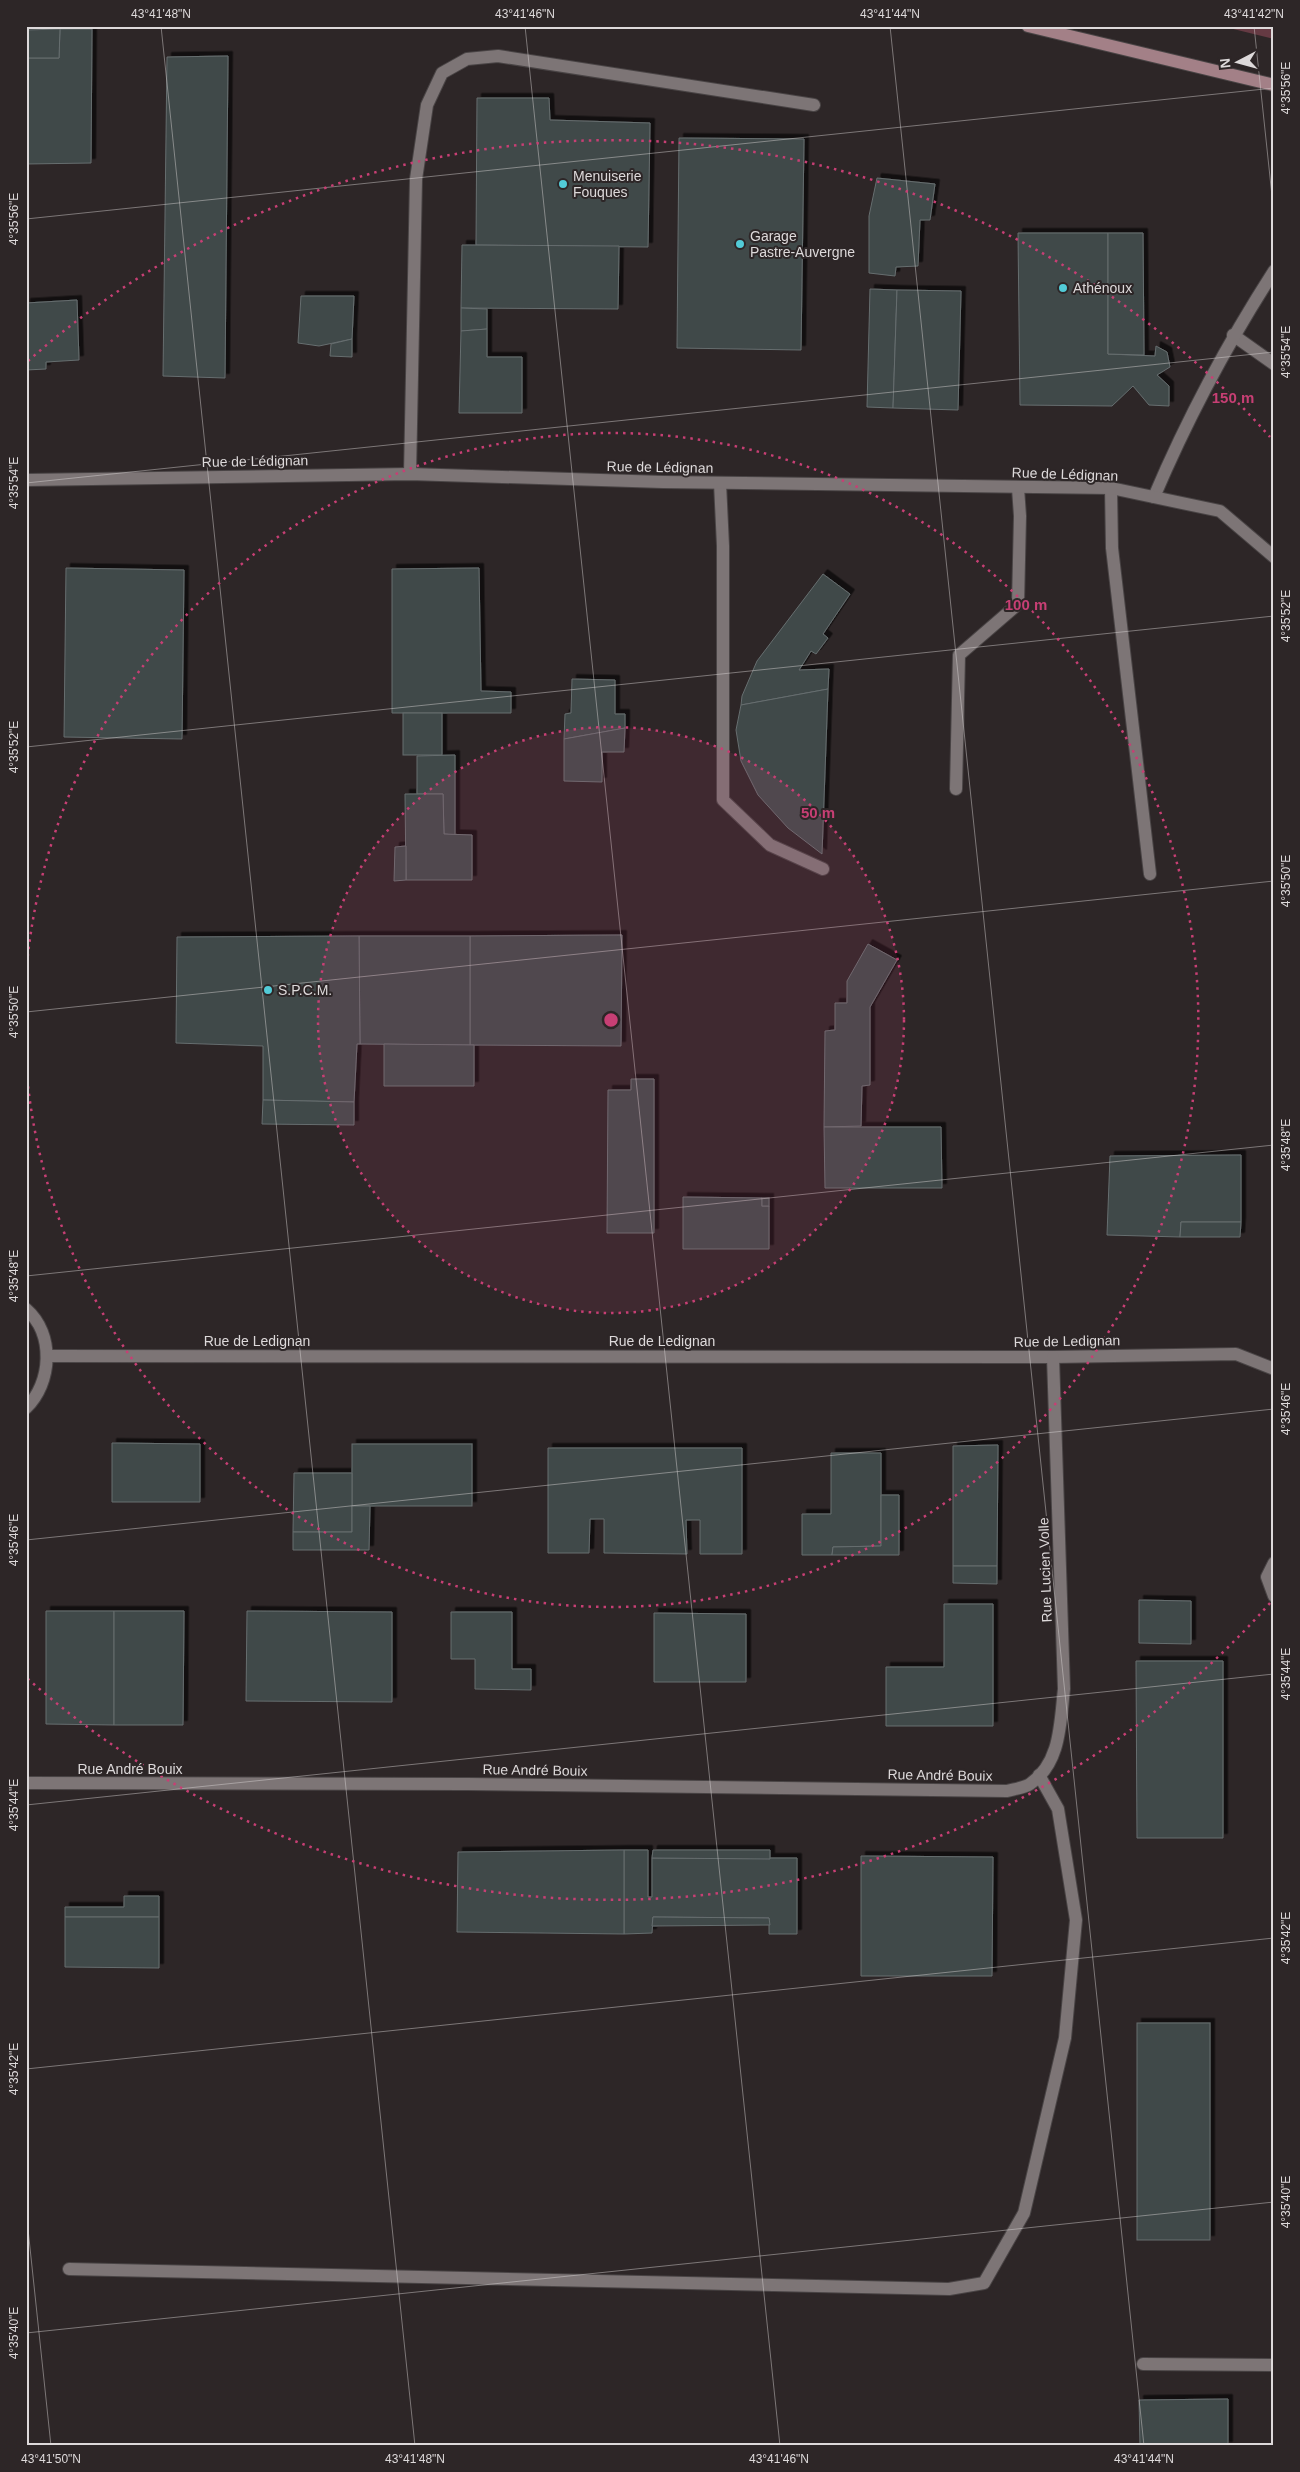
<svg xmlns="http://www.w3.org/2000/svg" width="1300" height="2472" viewBox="0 0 1300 2472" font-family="Arial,sans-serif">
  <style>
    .green { fill: #653a43 }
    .building { fill: #404849; stroke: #666e6f; filter: url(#shadow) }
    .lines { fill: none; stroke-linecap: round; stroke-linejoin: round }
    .lane-casing { stroke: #494445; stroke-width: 14 }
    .street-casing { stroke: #494445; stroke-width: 14 }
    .secondary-casing { stroke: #494445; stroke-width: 14 }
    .lane { stroke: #7d7576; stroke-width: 12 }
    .street { stroke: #7d7576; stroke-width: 12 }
    .secondary { stroke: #a38087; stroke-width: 12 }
    .ticks { fill: none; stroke: #ddd9da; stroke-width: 1; stroke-opacity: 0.45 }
    .ring { fill: none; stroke: #c73f74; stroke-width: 2.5; stroke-dasharray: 2.5 5 }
    .poi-dot { fill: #52cbd7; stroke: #2d2627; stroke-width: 2 }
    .labels { text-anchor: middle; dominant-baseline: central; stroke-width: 4; stroke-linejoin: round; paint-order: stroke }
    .poi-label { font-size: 14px; fill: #ddd9da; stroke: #2d2627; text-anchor: start }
    .street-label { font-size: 14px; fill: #ddd9da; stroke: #2d2627 }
    .centre { fill: #c73f74; stroke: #2d2627; stroke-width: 2.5 }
    .ring-label { font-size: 15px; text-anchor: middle; font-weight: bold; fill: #c73f74; stroke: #2d2627; stroke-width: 4; stroke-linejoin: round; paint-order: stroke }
    .neatline { fill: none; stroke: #ddd9da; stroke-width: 2 }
    .ticks-label { font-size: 12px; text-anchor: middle; fill: #ddd9da }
  </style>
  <defs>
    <filter id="shadow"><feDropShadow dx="4.5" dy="-4.5" stdDeviation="0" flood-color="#0009"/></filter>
  </defs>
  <rect width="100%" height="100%" fill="#2d2627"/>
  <polygon class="green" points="1221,26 1274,26 1274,39"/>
  <g class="building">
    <polygon points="60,29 92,29 91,163 26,164 26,58 59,58"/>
    <polygon points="60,29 59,58 26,58 26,30"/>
    <polygon points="228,56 225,378 163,376 167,57"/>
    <polygon points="477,98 549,98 550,120 650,123 648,247 476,245"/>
    <polygon points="679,138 804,139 801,350 677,348"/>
    <polygon points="877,178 935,184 930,220 920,220 918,266 896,267 895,276 869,273 869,216"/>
    <polygon points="1018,233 1108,233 1108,354 1155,356 1156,346 1167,352 1170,367 1157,375 1169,386 1169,406 1149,405 1133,386 1112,406 1020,405"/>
    <polygon points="1108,233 1143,233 1144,355 1108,354"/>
    <polygon points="462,245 619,246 618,309 461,308"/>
    <polygon points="870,289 897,290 893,408 867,407"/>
    <polygon points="897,290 961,291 958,410 893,408"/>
    <polygon points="301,296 354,296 352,339 319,346 298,343"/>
    <polygon points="77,300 79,360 46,362 46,369 26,370 26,303"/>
    <polygon points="461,308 487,309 487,329 461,331"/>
    <polygon points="487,329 487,357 522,357 522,413 459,413 461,331"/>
    <polygon points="352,339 352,357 330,356 331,344"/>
    <polygon points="66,568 184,570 182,739 64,737"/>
    <polygon points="479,568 481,691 511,692 511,713 392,713 392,569"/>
    <polygon points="823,574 850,594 823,634 828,638 816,654 811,651 799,670 829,669 828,689 741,705 742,696 757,661"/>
    <polygon points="572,679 615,680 615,714 625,714 625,728 564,739 565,714 571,713"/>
    <polygon points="828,689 822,854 788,828 758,795 741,761 736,730 741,705"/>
    <rect x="403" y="713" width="39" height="42"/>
    <polygon points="625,728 624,752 602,752 602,782 564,781 564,739"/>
    <polygon points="455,755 455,835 444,834 443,794 417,794 417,756"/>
    <polygon points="405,794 443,794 444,834 472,835 472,880 406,880"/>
    <polygon points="406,846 406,880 394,881 395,847"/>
    <polygon points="622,935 621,1046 470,1045 470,936"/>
    <polygon points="359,936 470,936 470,1045 360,1044"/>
    <polygon points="359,936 360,1044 357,1044 354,1102 263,1100 263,1046 176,1043 177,937"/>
    <polygon points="868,944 897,960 870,1007 870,1085 862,1086 861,1126 824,1127 825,1031 835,1030 835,1003 847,1003 847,981"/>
    <polygon points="384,1044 474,1045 474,1086 384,1086"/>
    <polygon points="631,1079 654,1079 654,1233 607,1233 608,1090 631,1090"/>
    <polygon points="263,1100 354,1102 354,1125 262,1124"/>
    <polygon points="824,1127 941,1127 942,1188 825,1188"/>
    <polygon points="1241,1155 1241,1222 1181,1222 1180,1237 1107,1235 1110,1156"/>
    <polygon points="683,1197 762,1198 762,1206 769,1206 769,1249 683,1249"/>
    <rect x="762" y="1198" width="7" height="8"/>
    <polygon points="1181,1222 1241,1222 1240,1237 1180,1237"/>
    <polygon points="112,1443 200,1444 200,1502 112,1502"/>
    <rect x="352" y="1444" width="120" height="62"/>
    <polygon points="998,1445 997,1566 953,1566 953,1446"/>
    <polygon points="548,1448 742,1448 742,1554 700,1554 700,1520 686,1520 687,1554 604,1553 604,1519 590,1519 589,1553 548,1553"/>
    <polygon points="831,1453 881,1453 881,1546 833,1547 832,1555 802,1555 802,1514 831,1514"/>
    <polygon points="294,1473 352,1473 352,1532 293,1532"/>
    <polygon points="881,1495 899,1495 899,1555 832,1555 833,1547 881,1546"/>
    <polygon points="352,1506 370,1506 369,1550 293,1550 293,1532 352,1532"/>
    <polygon points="953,1566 997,1566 997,1584 953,1583"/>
    <polygon points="1139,1600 1191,1601 1191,1644 1139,1643"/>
    <polygon points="944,1604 993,1604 993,1726 886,1726 886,1667 944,1667"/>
    <polygon points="46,1611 114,1611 114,1725 46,1724"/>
    <polygon points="114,1611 184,1611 183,1725 114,1725"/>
    <polygon points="247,1611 392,1612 392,1702 246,1701"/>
    <polygon points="451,1612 512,1612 512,1669 531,1669 531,1690 475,1689 475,1659 451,1659"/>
    <polygon points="654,1613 746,1614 746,1682 654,1682"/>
    <polygon points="1136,1661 1223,1661 1223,1838 1137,1838"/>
    <polygon points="624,1850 648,1850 648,1897 652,1897 652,1858 797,1858 797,1934 769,1934 769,1918 653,1917 652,1933 624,1934"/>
    <polygon points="624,1850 624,1934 457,1932 458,1852"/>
    <polygon points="653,1850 770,1850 770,1859 652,1858"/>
    <polygon points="861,1856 993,1857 992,1976 861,1976"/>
    <polygon points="124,1896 159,1896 159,1917 65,1917 65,1907 124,1907"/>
    <polygon points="65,1917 159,1917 159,1968 65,1967"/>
    <polygon points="653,1917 769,1918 770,1925 652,1926"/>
    <rect x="1137" y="2023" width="73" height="217"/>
    <polygon points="1228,2399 1228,2446 1140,2446 1139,2400"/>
  </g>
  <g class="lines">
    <g class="lane-casing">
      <g id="lane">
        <polyline points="1233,335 1274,364"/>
        <polyline points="410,474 416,179 427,105 442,73 467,59 498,56 814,105"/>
        <polyline points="720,483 723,546 723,800 770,845 823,869"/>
        <polyline points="1111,488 1112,548 1150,874"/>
        <path d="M 1154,497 C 1188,417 1227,344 1274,271"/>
        <polyline points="956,789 959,655 1018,604 1020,516 1018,488"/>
        <polyline points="1274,1563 1267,1577 1274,1596"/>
        <polyline points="69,2269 949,2289 984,2283 1024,2213 1065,2038 1076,1920 1058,1809 1039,1775"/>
        <polyline points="1143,2364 1274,2365"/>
      </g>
    </g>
    <g class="street-casing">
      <g id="street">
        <polyline points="26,480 410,474 663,482 1111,488 1220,511 1274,557"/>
        <path d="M 26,1309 C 55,1334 52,1383 26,1408"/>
        <polyline points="47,1356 1053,1357 1236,1354 1274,1369"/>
        <path d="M 26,1783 L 467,1784 L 1007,1791 C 1014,1789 1024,1788 1030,1784 C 1061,1763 1060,1723 1064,1689 L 1053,1357"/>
      </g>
    </g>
    <g class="secondary-casing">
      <polyline id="secondary" points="1028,26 1274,85"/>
    </g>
    <use href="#lane" class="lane"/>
    <use href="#street" class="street"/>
    <use href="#secondary" class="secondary"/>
  </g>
  <path class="ticks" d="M 161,26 L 415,2446M 525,26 L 780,2446M 890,26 L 1144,2446M 1254,26 L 1274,215M 26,219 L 1274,88M 26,483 L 1274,352M 26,747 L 1274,616M 26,1012 L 1274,881M 26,1276 L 1274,1145M 26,1540 L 1274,1409M 26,1805 L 1274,1674M 26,2069 L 1274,1938M 26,2210 L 51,2446M 26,2333 L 1274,2202"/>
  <circle cx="611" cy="1020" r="293" fill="#c73f74" fill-opacity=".12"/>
  <g class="ring">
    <circle cx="611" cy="1020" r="293"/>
    <path d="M27 964A587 587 0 1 1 27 1076"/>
    <path d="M1270 1603A880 880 0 0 1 28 1679M28 361A880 880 0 0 1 1270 437"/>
  </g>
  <g class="poi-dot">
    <circle cx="563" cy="184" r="5"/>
    <circle cx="740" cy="244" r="5"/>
    <circle cx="1063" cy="288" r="5"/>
    <circle cx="268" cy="990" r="5"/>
  </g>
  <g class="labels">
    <g class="poi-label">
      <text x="573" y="176">Menuiserie<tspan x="573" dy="16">Fouques</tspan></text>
      <text x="750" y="236">Garage<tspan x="750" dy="16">Pastre-Auvergne</tspan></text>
      <text x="1073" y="288">Athénoux</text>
      <text x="278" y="990">S.P.C.M.</text>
    </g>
    <g class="street-label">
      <text transform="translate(255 461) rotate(-1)">Rue de Lédignan</text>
      <text transform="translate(660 467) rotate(1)">Rue de Lédignan</text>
      <text transform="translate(1065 474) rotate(2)">Rue de Lédignan</text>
      <text x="257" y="1341">Rue de Ledignan</text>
      <text x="662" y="1341">Rue de Ledignan</text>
      <text transform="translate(1067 1341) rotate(-1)">Rue de Ledignan</text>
      <text transform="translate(1045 1570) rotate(-92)">Rue Lucien Volle</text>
      <text x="130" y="1769">Rue André Bouix</text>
      <text transform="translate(535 1770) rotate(1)">Rue André Bouix</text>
      <text transform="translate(940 1775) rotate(1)">Rue André Bouix</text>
    </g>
  </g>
  <circle cx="611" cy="1020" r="8" class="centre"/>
  <g class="ring-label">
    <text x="1233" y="403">150 m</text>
    <text x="1026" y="610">100 m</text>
    <text x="818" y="818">50 m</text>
  </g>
  <rect width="1300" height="2472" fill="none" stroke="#2d2627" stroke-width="55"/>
  <g transform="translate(1238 62) rotate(264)" stroke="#2d2627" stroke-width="4" paint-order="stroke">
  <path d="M0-4L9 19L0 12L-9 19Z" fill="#ddd9da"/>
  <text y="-8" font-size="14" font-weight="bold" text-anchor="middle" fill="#ddd9da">N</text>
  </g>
  <rect x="28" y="28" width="1244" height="2416" class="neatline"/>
  <g class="ticks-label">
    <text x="161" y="18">43°41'48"N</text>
    <text x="525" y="18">43°41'46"N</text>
    <text x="890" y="18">43°41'44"N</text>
    <text x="1254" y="18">43°41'42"N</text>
    <text transform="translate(1286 88) rotate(-90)" y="4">4°35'56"E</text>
    <text transform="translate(14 219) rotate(-90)" y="4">4°35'56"E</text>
    <text transform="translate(1286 352) rotate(-90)" y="4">4°35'54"E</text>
    <text transform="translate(14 483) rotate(-90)" y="4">4°35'54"E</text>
    <text transform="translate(1286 616) rotate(-90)" y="4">4°35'52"E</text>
    <text transform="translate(14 747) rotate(-90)" y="4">4°35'52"E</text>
    <text transform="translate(1286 881) rotate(-90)" y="4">4°35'50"E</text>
    <text transform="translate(14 1012) rotate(-90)" y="4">4°35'50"E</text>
    <text transform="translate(1286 1145) rotate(-90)" y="4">4°35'48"E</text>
    <text transform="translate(14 1276) rotate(-90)" y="4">4°35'48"E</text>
    <text transform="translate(1286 1409) rotate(-90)" y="4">4°35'46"E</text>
    <text transform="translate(14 1540) rotate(-90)" y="4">4°35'46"E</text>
    <text transform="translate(1286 1674) rotate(-90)" y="4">4°35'44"E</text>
    <text transform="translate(14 1805) rotate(-90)" y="4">4°35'44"E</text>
    <text transform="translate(1286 1938) rotate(-90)" y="4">4°35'42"E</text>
    <text transform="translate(14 2069) rotate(-90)" y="4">4°35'42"E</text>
    <text transform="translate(1286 2202) rotate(-90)" y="4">4°35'40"E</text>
    <text transform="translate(14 2333) rotate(-90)" y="4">4°35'40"E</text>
    <text x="51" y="2463">43°41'50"N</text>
    <text x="415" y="2463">43°41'48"N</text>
    <text x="779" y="2463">43°41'46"N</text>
    <text x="1144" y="2463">43°41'44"N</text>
  </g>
</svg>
